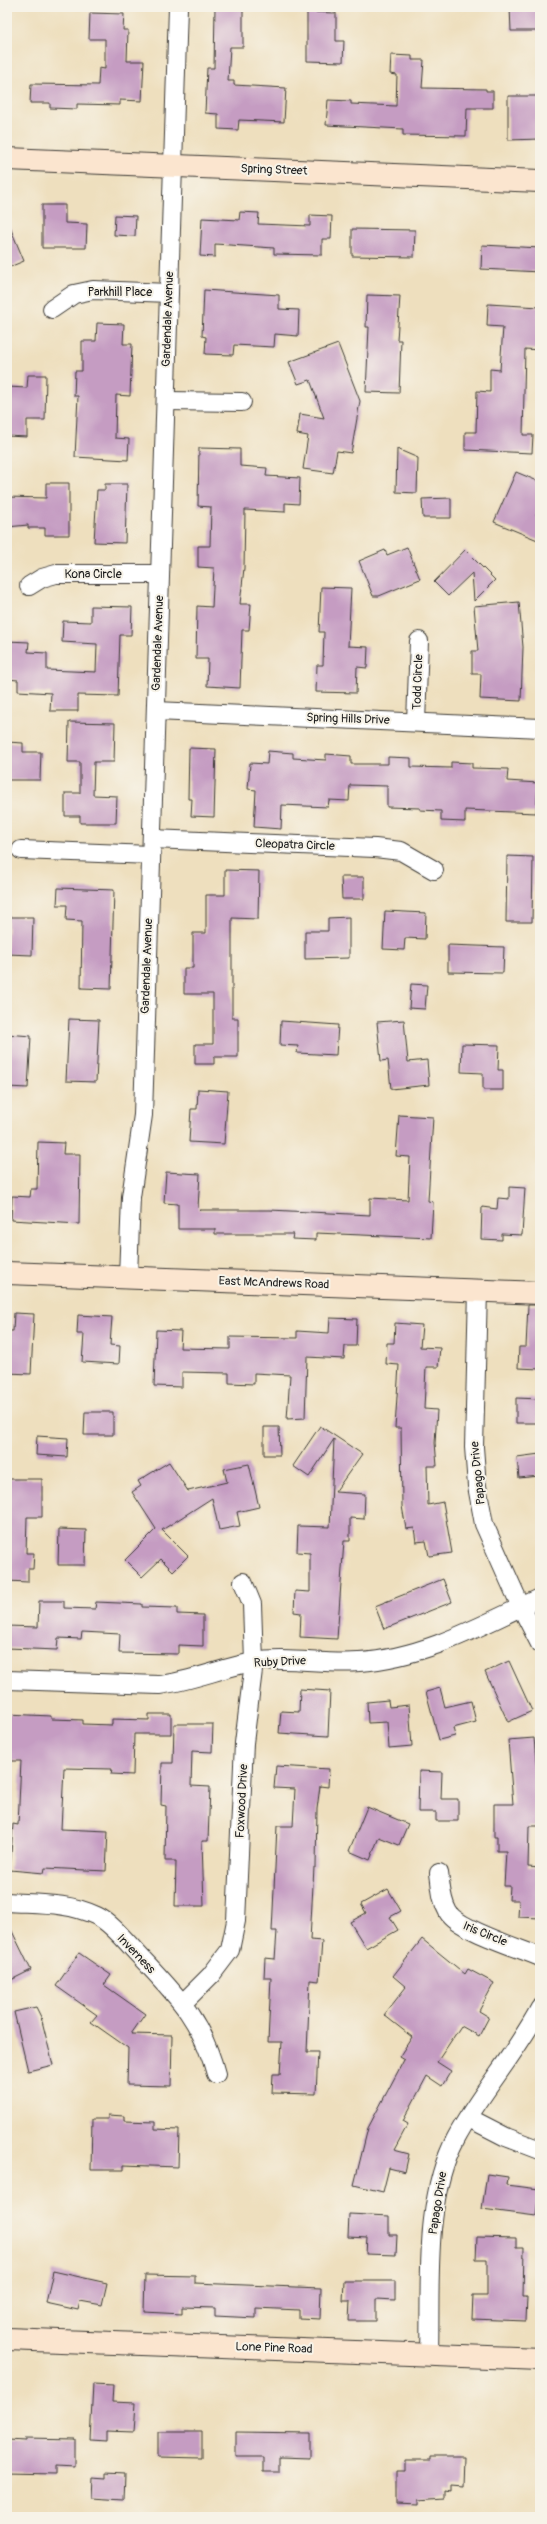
<svg xmlns="http://www.w3.org/2000/svg" width="547" height="2524" viewBox="0 0 547 2524" font-family="Pangolin,sans-serif">
  <style>
    .building { fill: #c59cc2 }
    .lines { fill: none; stroke-linecap: round; stroke-linejoin: round }
    .street-casing { stroke: #3c3934; stroke-width: 20 }
    .secondary-casing { stroke: #3c3934; stroke-width: 24 }
    .street { stroke: #fff; stroke-width: 18 }
    .secondary { stroke: #fbe5cf; stroke-width: 22 }
    .labels { text-anchor: middle; dominant-baseline: central; stroke-width: 4; stroke-linejoin: round; paint-order: stroke }
    .street-label { font-size: 12px; fill: #1c1c1c; stroke: #f7f3e8 }
  </style>
  <rect width="100%" height="100%" fill="#f7f3e8"/>
  <filter id="ink" filterUnits="userSpaceOnUse"><feTurbulence type="fractalNoise" baseFrequency=".025" numOctaves="2"/><feDisplacementMap in="SourceGraphic" scale="8" xChannelSelector="R" yChannelSelector="G"/><feConvolveMatrix kernelMatrix="1 2 1 2 8 2 1 2 1" color-interpolation-filters="sRGB"/></filter>
  <filter id="wash" filterUnits="userSpaceOnUse"><feTurbulence type="fractalNoise" baseFrequency=".012" numOctaves="4" result="noise"/><feDisplacementMap in="SourceGraphic" scale="16" xChannelSelector="R" yChannelSelector="G"/><feGaussianBlur stdDeviation="0.9" result="paint"/><feColorMatrix in="noise" values="0 0 0 0 0 0 0 0 0 0 0 0 0 0 0 0 0 1.4 0 .05"/><feComposite in="paint" operator="in"/></filter>
  <g filter="url(#wash)">
    <rect width="100%" height="100%" fill="#eedfbe"/>
    <g id="blocks">
      <g class="building">
        <polygon points="215,7 243,7 243,47 230,47 228,81 234,81 234,85 286,88 284,122 239,120 238,130 218,129 218,114 205,113 207,68 214,68"/>
        <polygon points="510,7 540,7 540,31 511,31"/>
        <polygon points="307,12 336,13 336,41 344,41 343,62 307,61"/>
        <polygon points="90,13 124,14 123,30 128,30 127,61 144,61 142,101 120,100 120,105 77,104 77,109 50,108 50,103 30,103 31,84 98,85 99,68 105,69 105,39 89,39"/>
        <polygon points="391,55 412,56 412,60 424,60 422,88 486,89 486,91 493,91 493,108 467,108 466,136 403,135 403,129 326,125 328,100 351,101 351,104 396,106 397,75 390,74"/>
        <polygon points="508,96 540,96 540,139 508,140"/>
        <polygon points="42,205 65,205 65,223 87,224 86,248 42,248"/>
        <polygon points="240,212 259,213 258,224 310,226 310,215 332,216 331,239 322,239 322,255 274,254 274,248 215,244 215,257 200,256 202,218 239,220"/>
        <polygon points="115,215 136,216 135,236 114,235"/>
        <polygon points="7,220 24,261 7,268"/>
        <polygon points="352,229 415,230 414,257 352,256"/>
        <polygon points="482,245 540,248 540,272 481,269"/>
        <polygon points="204,290 279,295 279,309 299,310 298,336 275,334 274,347 234,345 233,355 205,354 206,337 202,336"/>
        <polygon points="367,295 400,296 397,340 401,340 399,393 366,392 369,327 366,327"/>
        <polygon points="488,304 540,307 540,350 525,349 523,435 533,435 532,453 465,450 465,432 476,432 477,391 490,392 490,369 500,370 503,327 487,326"/>
        <polygon points="97,323 124,324 123,344 132,344 130,396 116,395 115,438 129,439 128,460 75,457 78,396 74,396 75,371 82,371 82,341 96,341"/>
        <polygon points="338,344 360,401 351,453 337,451 333,473 303,469 308,436 297,434 300,414 324,418 310,380 298,384 289,362"/>
        <polygon points="28,375 46,375 45,420 27,420 27,437 7,436 7,387 27,388"/>
        <polygon points="199,448 240,449 240,466 267,468 266,476 300,478 299,504 285,503 285,512 245,510 244,568 240,604 251,604 249,630 242,630 240,688 207,686 208,659 196,659 197,606 212,607 214,568 198,567 198,546 210,546 211,507 198,506"/>
        <polygon points="397,449 418,458 417,493 396,492"/>
        <polygon points="516,472 540,482 540,504 536,515 540,517 540,541 494,522"/>
        <polygon points="46,483 69,483 69,535 45,535 45,528 28,528 28,525 7,527 7,497 46,498"/>
        <polygon points="105,484 127,484 125,543 94,542 97,490 105,490"/>
        <polygon points="451,498 451,518 423,518 422,499"/>
        <polygon points="407,547 420,579 379,596 373,596 359,561 385,550 387,555"/>
        <polygon points="465,550 495,580 474,601 472,573 448,596 434,582"/>
        <polygon points="321,587 351,588 348,646 368,647 367,668 357,667 356,693 316,692 317,665 323,665 324,632 319,632"/>
        <polygon points="519,602 523,647 521,701 480,699 481,674 472,674 472,651 478,651 474,606"/>
        <polygon points="91,606 132,607 131,635 120,635 118,696 78,695 78,711 50,711 51,693 18,691 18,680 7,679 7,641 29,642 28,652 47,653 47,670 96,672 97,644 62,642 63,621 91,622"/>
        <polygon points="69,722 115,723 114,762 94,762 93,795 117,796 116,823 80,823 80,816 65,816 65,793 80,793 80,762 68,762"/>
        <polygon points="7,742 23,743 23,752 41,752 40,780 7,780"/>
        <polygon points="189,748 216,749 214,817 191,816 192,799 188,799"/>
        <polygon points="268,751 293,753 293,758 326,760 326,754 351,756 351,764 388,764 388,757 411,758 411,767 451,768 451,762 472,763 472,768 508,769 507,781 538,783 536,813 465,810 465,822 441,821 441,811 420,810 420,808 387,807 387,786 350,785 349,801 329,800 328,807 282,805 281,829 254,827 256,790 248,789 250,763 267,764"/>
        <polygon points="507,856 533,857 532,922 506,922"/>
        <polygon points="225,870 259,871 258,919 232,918 232,1018 238,1018 238,1057 214,1057 214,1064 195,1064 195,1044 213,1044 213,994 184,994 184,968 193,968 193,933 206,933 206,895 225,895"/>
        <polygon points="341,877 364,877 364,899 342,899"/>
        <polygon points="58,888 114,890 111,989 81,988 82,921 66,920 67,905 57,905"/>
        <polygon points="385,911 426,913 425,939 405,938 404,950 383,949"/>
        <polygon points="8,917 33,917 32,955 7,954"/>
        <polygon points="349,917 349,958 305,959 305,931 328,931 328,918"/>
        <polygon points="448,945 504,947 503,973 448,972"/>
        <polygon points="411,984 427,985 425,1009 409,1008"/>
        <polygon points="69,1019 99,1020 96,1082 66,1081"/>
        <polygon points="404,1020 408,1062 427,1060 429,1085 391,1089 388,1060 381,1061 377,1022"/>
        <polygon points="281,1021 338,1025 336,1055 297,1053 298,1046 280,1045"/>
        <polygon points="7,1034 31,1036 28,1088 7,1087"/>
        <polygon points="462,1044 499,1045 498,1070 503,1070 503,1090 483,1090 483,1073 461,1072"/>
        <polygon points="198,1089 228,1091 224,1144 189,1142 191,1109 197,1109"/>
        <polygon points="399,1115 433,1117 428,1201 433,1202 431,1238 316,1233 316,1240 292,1239 293,1234 215,1234 215,1229 178,1229 178,1204 164,1203 166,1172 200,1174 198,1208 200,1210 270,1210 370,1215 370,1198 408,1200 410,1157 396,1156"/>
        <polygon points="38,1142 64,1143 63,1154 80,1154 79,1224 11,1220 12,1196 30,1197 31,1189 37,1189"/>
        <polygon points="509,1187 525,1188 522,1235 502,1234 502,1240 481,1239 482,1207 497,1209 498,1198 509,1199"/>
        <polygon points="528,1305 540,1305 540,1369 518,1368 519,1347 526,1347"/>
        <polygon points="14,1313 34,1314 31,1374 7,1373 7,1331 13,1331"/>
        <polygon points="78,1315 112,1317 110,1345 120,1346 119,1364 82,1362 84,1334 77,1334"/>
        <polygon points="330,1318 357,1319 356,1346 345,1346 344,1359 307,1357 305,1418 287,1419 290,1375 254,1373 254,1384 229,1383 229,1373 182,1372 182,1387 154,1386 156,1330 181,1331 180,1348 230,1349 230,1337 297,1338 297,1331 329,1333"/>
        <polygon points="395,1323 422,1325 420,1347 440,1348 438,1367 426,1367 424,1409 437,1410 435,1443 437,1466 427,1466 428,1505 443,1502 452,1553 429,1556 426,1541 416,1542 414,1528 406,1529 402,1506 401,1428 395,1428 399,1365 386,1364 387,1343 394,1343"/>
        <polygon points="516,1398 540,1399 538,1423 516,1423"/>
        <polygon points="85,1412 113,1412 113,1435 84,1435"/>
        <polygon points="320,1426 362,1454 335,1492 365,1494 364,1519 350,1518 350,1541 344,1541 337,1639 300,1637 301,1613 294,1612 295,1591 310,1592 310,1553 297,1552 298,1526 330,1527 334,1439 309,1477 293,1466"/>
        <polygon points="264,1427 279,1427 280,1455 264,1455"/>
        <polygon points="37,1436 68,1438 67,1457 36,1455"/>
        <polygon points="540,1454 540,1476 519,1478 517,1457"/>
        <polygon points="169,1462 188,1491 227,1482 224,1469 249,1464 259,1507 237,1512 240,1526 219,1530 212,1498 162,1530 188,1556 173,1571 161,1559 142,1577 125,1560 156,1529 132,1492 141,1486 138,1481"/>
        <polygon points="7,1479 42,1479 42,1517 27,1517 26,1553 34,1553 33,1569 28,1569 28,1582 7,1581"/>
        <polygon points="59,1529 86,1530 85,1565 58,1565"/>
        <polygon points="443,1579 452,1602 384,1629 375,1606"/>
        <polygon points="39,1601 64,1601 64,1608 95,1609 96,1602 142,1604 142,1607 177,1608 177,1614 203,1615 203,1646 178,1645 178,1654 119,1653 120,1634 82,1632 81,1639 58,1638 57,1650 7,1648 7,1626 38,1627"/>
        <polygon points="509,1661 532,1711 508,1722 485,1672"/>
        <polygon points="440,1688 445,1707 471,1701 476,1722 453,1728 455,1736 439,1740 426,1692"/>
        <polygon points="300,1689 330,1691 328,1736 279,1733 281,1711 299,1712"/>
        <polygon points="388,1700 389,1707 409,1705 412,1746 389,1748 387,1722 368,1723 367,1702"/>
        <polygon points="7,1714 51,1716 51,1719 83,1720 83,1724 112,1725 112,1719 149,1720 149,1714 171,1714 171,1734 134,1734 133,1775 111,1774 112,1769 64,1768 61,1829 108,1831 106,1871 45,1868 44,1873 10,1870 13,1824 18,1825 21,1761 7,1761"/>
        <polygon points="174,1724 213,1724 212,1752 192,1751 191,1786 210,1787 208,1841 202,1841 204,1906 175,1906 176,1861 165,1861 166,1806 161,1805 162,1763 173,1763"/>
        <polygon points="534,1738 537,1772 540,1771 540,1826 529,1826 528,1867 540,1868 540,1918 518,1917 519,1900 509,1900 510,1886 504,1886 506,1851 497,1851 497,1837 494,1837 494,1804 513,1804 508,1740"/>
        <polygon points="276,1766 329,1769 328,1787 320,1786 317,1809 316,1867 314,1867 310,1940 322,1941 319,1981 310,1980 307,2052 318,2052 316,2094 272,2093 273,2074 280,2074 282,2042 268,2042 271,1978 264,1978 265,1958 275,1959 277,1931 272,1931 277,1826 293,1826 295,1789 274,1788"/>
        <polygon points="419,1771 442,1772 441,1799 458,1799 458,1821 436,1821 436,1812 418,1812"/>
        <polygon points="367,1807 408,1824 399,1845 379,1837 370,1860 349,1851"/>
        <polygon points="388,1889 401,1911 390,1917 398,1930 366,1948 350,1922 366,1913 361,1904"/>
        <polygon points="7,1921 31,1970 7,1982"/>
        <polygon points="422,1939 465,1974 468,1969 494,1983 479,2011 489,2017 479,2036 461,2026 437,2062 451,2071 442,2086 427,2076 403,2121 408,2124 394,2150 409,2154 405,2172 389,2168 383,2192 354,2185 368,2128 404,2060 399,2057 412,2037 384,2015 406,1987 393,1976"/>
        <polygon points="79,1953 111,1975 104,1985 145,2014 131,2034 172,2035 171,2086 127,2085 128,2048 91,2022 97,2015 56,1986"/>
        <polygon points="36,2007 41,2017 53,2065 28,2071 14,2012"/>
        <polygon points="108,2115 124,2116 124,2121 155,2122 155,2129 179,2130 178,2167 123,2165 123,2170 91,2170 92,2119 108,2119"/>
        <polygon points="487,2174 508,2177 507,2185 539,2189 536,2216 482,2209"/>
        <polygon points="349,2214 389,2216 389,2235 397,2235 396,2255 366,2254 367,2238 348,2237"/>
        <polygon points="477,2237 516,2238 516,2247 524,2247 523,2297 527,2297 526,2321 472,2319 473,2295 487,2295 487,2259 476,2259"/>
        <polygon points="53,2271 107,2283 102,2305 80,2301 78,2310 46,2303"/>
        <polygon points="145,2275 195,2276 195,2283 321,2288 320,2319 299,2318 299,2310 256,2308 256,2318 215,2316 215,2308 182,2307 182,2314 144,2312"/>
        <polygon points="344,2281 395,2281 395,2300 376,2299 376,2321 349,2321 350,2301 343,2301"/>
        <polygon points="93,2384 113,2385 112,2402 136,2403 134,2432 106,2431 106,2441 90,2440"/>
        <polygon points="158,2432 202,2432 202,2458 158,2457"/>
        <polygon points="236,2432 310,2433 310,2458 279,2457 279,2472 263,2472 263,2457 236,2457"/>
        <polygon points="26,2438 75,2439 75,2467 56,2466 56,2474 7,2473 7,2440 26,2441"/>
        <polygon points="430,2457 464,2457 463,2486 451,2485 451,2491 445,2490 445,2498 418,2500 418,2505 396,2504 396,2470 405,2470 405,2460 430,2460"/>
        <polygon points="106,2473 125,2474 124,2500 91,2498 92,2477 106,2478"/>
      </g>
    </g>
  </g>
  <g filter="url(#ink)">
    <use href="#blocks" fill-opacity="0" stroke="#3c3934" stroke-width="1"/>
    <g class="lines">
      <g class="street-casing">
        <g id="street">
          <polyline points="52,309 74,294 93,290 169,293"/>
          <polyline points="166,401 242,402"/>
          <polyline points="29,586 42,578 56,574 160,574"/>
          <polyline points="156,711 540,728"/>
          <polyline points="416,722 419,641"/>
          <polyline points="152,839 375,848 401,851 434,870"/>
          <polyline points="21,850 151,855"/>
          <polyline points="128,1277 131,1197 143,1115 178,7"/>
          <polyline points="478,1290 474,1447 477,1486 484,1524 521,1607 540,1644"/>
          <path d="M 7,1680 L 159,1685 C 192,1681 221,1668 253,1662 C 288,1656 324,1665 359,1662 C 424,1658 482,1625 540,1598"/>
          <path d="M 439,1873 C 441,1887 441,1900 448,1912 C 457,1929 519,1948 540,1957"/>
          <path d="M 7,1902 C 38,1904 68,1902 97,1916 C 110,1922 125,1940 135,1951 C 174,1993 201,2017 216,2074"/>
          <polyline points="183,2003 211,1975 230,1950 236,1921 244,1743 254,1662 252,1604 243,1582"/>
          <polyline points="469,2118 506,2137 540,2150"/>
          <path d="M 429,2354 C 431,2287 423,2199 456,2138 C 480,2093 516,2054 540,2008"/>
        </g>
      </g>
      <g class="secondary-casing">
        <g id="secondary">
          <polyline points="7,159 540,181"/>
          <polyline points="7,1273 540,1293"/>
          <polyline points="7,2339 540,2359"/>
        </g>
      </g>
      <use href="#street" class="street"/>
      <use href="#secondary" class="secondary"/>
    </g>
  </g>
  <g class="labels">
    <g class="street-label">
      <text transform="translate(274 170) rotate(2)">Spring Street</text>
      <text x="120" y="292">Parkhill Place</text>
      <text transform="translate(168 319) rotate(-88)">Gardendale Avenue</text>
      <text x="93" y="574">Kona Circle</text>
      <text transform="translate(158 643) rotate(-88)">Gardendale Avenue</text>
      <text transform="translate(418 682) rotate(-88)">Todd Circle</text>
      <text transform="translate(348 719) rotate(2)">Spring Hills Drive</text>
      <text transform="translate(295 845) rotate(2)">Cleopatra Circle</text>
      <text transform="translate(147 966) rotate(-88)">Gardendale Avenue</text>
      <text transform="translate(274 1283) rotate(2)">East McAndrews Road</text>
      <text transform="translate(478 1473) rotate(-96)">Papago Drive</text>
      <text transform="translate(280 1662) rotate(-3)">Ruby Drive</text>
      <text transform="translate(242 1801) rotate(-87)">Foxwood Drive</text>
      <text transform="translate(485 1934) rotate(22)">Iris Circle</text>
      <text transform="translate(136 1954) rotate(46)">Inverness</text>
      <text transform="translate(438 2203) rotate(-81)">Papago Drive</text>
      <text transform="translate(274 2348) rotate(2)">Lone Pine Road</text>
    </g>
  </g>
  <rect width="547" height="2524" fill="none" stroke="#f7f3e8" stroke-width="24"/>
</svg>
